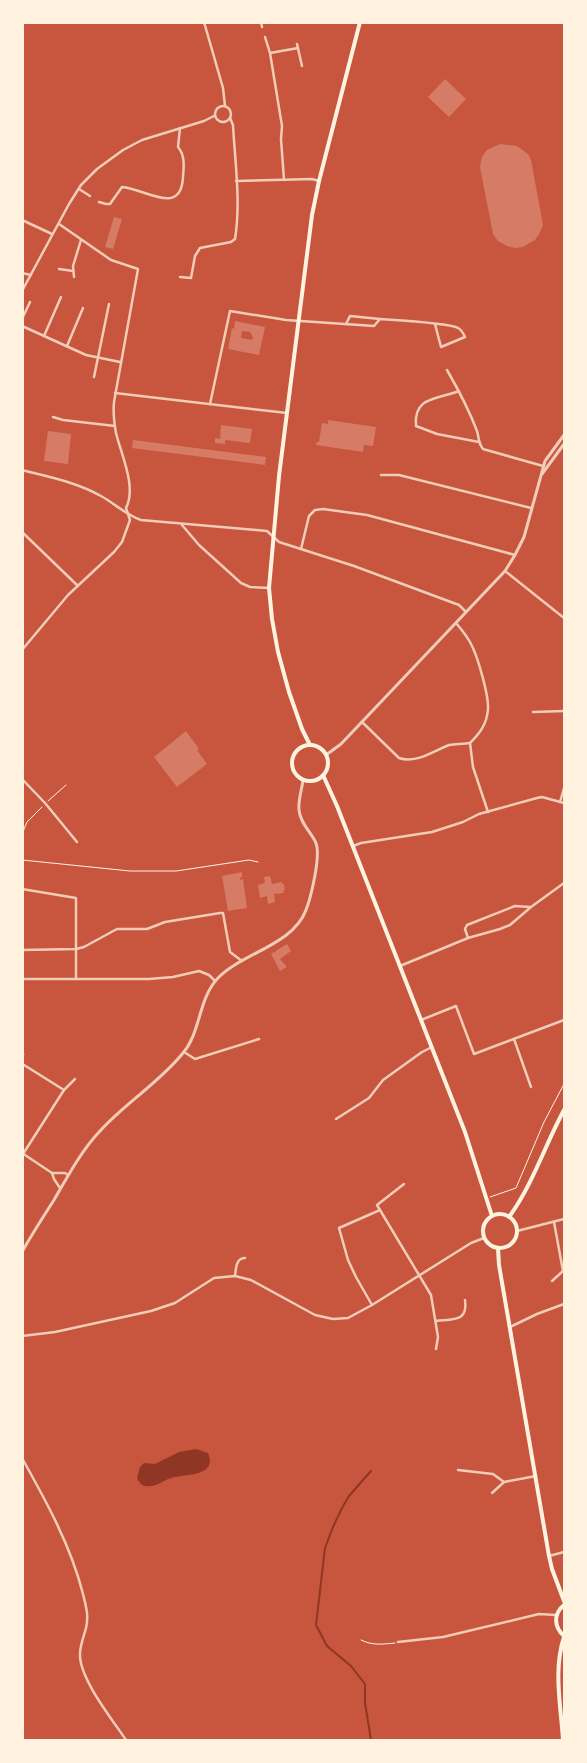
<svg xmlns="http://www.w3.org/2000/svg" width="587" height="1763" viewBox="0 0 587 1763" font-family="'Roboto Serif',serif">
  <style>
    .water { fill: #8f3625 }
    .lines { fill: none; stroke-linecap: round; stroke-linejoin: round }
    .stream { stroke: #8f3625; stroke-width: 2 }
    .building { fill: #d67c66; fill-rule: evenodd }
    .path { stroke: #fff3e0; stroke-width: 1 }
    .minor { stroke: #f1ccb7; stroke-width: 2.5 }
    .tertiary { stroke: #f1ccb7; stroke-width: 3 }
    .secondary { stroke: #fff3e0; stroke-width: 4 }
  </style>
  <rect width="100%" height="100%" fill="#c8553d"/>
  <path class="water" d="M 196,1449 L 208,1453 C 210,1458 211,1463 208,1467 C 202,1476 180,1475 171,1478 C 162,1481 154,1488 145,1486 C 140,1485 139,1481 137,1478 L 140,1467 L 144,1463 L 155,1464 L 179,1452 Z"/>
  <g class="lines">
    <polyline class="stream" points="371,1740 365,1703 365,1684 351,1666 327,1646 316,1625 325,1548 333,1527 342,1508 349,1496 371,1471"/>
  </g>
  <g class="building">
    <polygon points="445,79 466,99 449,117 428,97"/>
    <polygon points="500,144 517,146 528,154 531,160 543,225 539,234 535,240 523,247 515,248 507,246 498,241 493,234 480,167 482,157 487,150"/>
    <polygon points="114,217 122,219 113,249 105,247"/>
    <path d="M 235,321 L 265,327 L 259,355 L 228,349 L 232,328 L 234,329 ZM 242,331 L 250,332 L 253,337 L 252,340 L 241,338 Z"/>
    <polygon points="328,420 376,427 373,446 364,445 363,452 316,445 317,442 319,442 322,423 328,424"/>
    <polygon points="221,425 252,429 250,443 225,440 225,444 215,443 215,438 220,439"/>
    <polygon points="48,431 71,434 68,464 44,461"/>
    <polygon points="133,440 266,457 265,465 132,448"/>
    <polygon points="186,731 199,749 197,750 207,764 177,787 154,757"/>
    <polygon points="242,872 242,877 240,878 240,880 243,879 247,908 228,911 222,876"/>
    <polygon points="270,876 272,884 282,882 282,884 284,884 285,890 283,890 284,893 274,894 275,902 268,904 267,896 260,898 258,885 265,883 264,877"/>
    <polygon points="287,944 291,951 280,959 287,967 280,971 271,954"/>
  </g>
  <g class="lines">
    <g class="path">
      <polyline points="48,801 66,785"/>
      <polyline points="22,834 27,822 42,807"/>
      <polyline points="22,860 130,871 176,871 249,860 258,862"/>
      <polyline points="22,1051 24,1054"/>
      <polyline points="490,1197 516,1188 544,1122 564,1084"/>
      <path d="M 361,1640 C 373,1646 383,1644 395,1643"/>
    </g>
    <g class="minor">
      <polyline points="204,22 223,88 225,106"/>
      <polyline points="261,22 262,27"/>
      <polyline points="265,37 270,53 282,126 281,139 284,180"/>
      <polyline points="297,44 302,66"/>
      <polyline points="270,53 298,48"/>
      <circle cx="223" cy="114" r="8"/>
      <polyline points="236,181 312,179 319,181"/>
      <polyline points="79,189 90,196"/>
      <path d="M 99,202 L 106,204 L 110,204 L 122,187 C 146,189 181,217 183,177 C 184,166 185,155 178,147 L 180,128"/>
      <polyline points="22,220 52,234"/>
      <polyline points="59,269 73,271"/>
      <polyline points="22,273 31,275"/>
      <polyline points="74,277 73,266 81,240"/>
      <path d="M 180,277 L 191,278 L 195,256 L 200,248 L 231,242 L 235,239 C 241,202 235,162 233,125 L 230,118"/>
      <polyline points="22,291 69,204 81,185 97,169 123,150 142,140 204,121 214,116"/>
      <polyline points="22,319 30,302"/>
      <polyline points="346,324 350,316 380,319"/>
      <polyline points="22,326 86,355 120,362"/>
      <polyline points="44,336 61,297"/>
      <polyline points="67,346 83,308"/>
      <path d="M 447,370 C 458,389 469,410 477,431 C 479,437 478,443 483,449 L 543,466"/>
      <polyline points="94,377 109,304"/>
      <path d="M 459,391 C 439,399 413,396 416,426 L 437,434 L 479,442"/>
      <polyline points="115,393 287,413"/>
      <path d="M 210,404 L 230,311 L 286,320 L 374,326 L 380,319 C 394,320 450,323 458,328 C 462,330 463,333 465,337 L 441,347 L 435,324"/>
      <polyline points="53,417 63,420 115,426"/>
      <path d="M 22,470 C 49,477 76,482 101,496 C 114,503 126,515 141,520 L 267,531 L 279,542 L 354,566 L 459,605 L 466,612"/>
      <polyline points="381,475 399,475 531,508"/>
      <polyline points="182,525 199,545 241,583 250,587 269,588"/>
      <polyline points="22,532 78,586"/>
      <polyline points="301,549 309,516 315,510 323,509 367,515 515,555"/>
      <polyline points="505,571 564,618"/>
      <path d="M 456,623 C 462,630 468,637 472,646 C 478,658 489,696 488,709 C 487,724 480,733 470,743 L 473,767 L 488,812"/>
      <path d="M 22,650 L 68,595 L 114,552 L 122,542 L 130,520 L 126,508 C 137,487 121,454 116,433 C 114,422 113,412 114,402 L 138,269 L 111,260 L 59,224"/>
      <polyline points="533,712 564,711"/>
      <path d="M 362,722 L 399,758 C 416,764 433,751 449,745 C 456,744 463,744 470,743"/>
      <polyline points="22,779 45,803 77,842"/>
      <polyline points="560,802 564,788"/>
      <polyline points="353,846 361,843 432,832 463,822 479,814 537,798 542,797 564,803"/>
      <polyline points="22,889 76,898 76,979"/>
      <polyline points="468,938 465,929 467,925 515,906 530,907"/>
      <polyline points="22,950 76,949 84,947 117,929 147,929 165,922 220,913 223,913 230,952 242,961"/>
      <polyline points="400,966 468,938 500,929 510,925 531,907 564,883"/>
      <polyline points="22,979 149,979 173,977 199,971 209,975 215,981"/>
      <polyline points="421,1020 456,1006 474,1054 564,1020"/>
      <polyline points="514,1039 531,1087"/>
      <polyline points="184,1052 195,1059 259,1039"/>
      <polyline points="64,1090 75,1079"/>
      <polyline points="336,1119 369,1098 383,1080 422,1052 432,1047"/>
      <polyline points="22,1153 52,1173"/>
      <polyline points="23,1154 64,1090 24,1065"/>
      <polyline points="404,1184 377,1205 431,1295 438,1337 436,1349"/>
      <polyline points="60,1188 54,1179 52,1173 65,1173 68,1175"/>
      <polyline points="517,1231 564,1219"/>
      <path d="M 235,1276 C 236,1268 236,1258 245,1258"/>
      <polyline points="552,1281 563,1271 554,1222"/>
      <polyline points="372,1305 356,1277 348,1260 339,1228 380,1210"/>
      <path d="M 436,1321 C 454,1319 468,1322 465,1300"/>
      <polyline points="510,1327 537,1314 564,1304"/>
      <polyline points="22,1336 55,1332 151,1311 175,1303 214,1278 235,1276 251,1280 315,1315 333,1319 348,1318 372,1305 471,1243 484,1238"/>
      <path d="M 22,1458 C 46,1501 71,1546 83,1594 C 86,1606 89,1616 86,1628 C 84,1636 80,1645 80,1654 C 79,1678 112,1719 126,1740"/>
      <polyline points="458,1470 493,1474 504,1482 536,1476"/>
      <polyline points="492,1493 504,1482"/>
      <polyline points="549,1556 564,1552"/>
      <polyline points="398,1642 443,1637 539,1614 556,1615"/>
    </g>
    <g class="tertiary">
      <polyline points="542,474 564,444"/>
      <polyline points="326,755 341,744 505,571 515,555 524,537 545,461 564,435"/>
      <path d="M 22,1252 C 32,1234 43,1217 54,1200 C 68,1176 81,1151 100,1131 C 125,1103 159,1083 183,1053 C 201,1032 198,999 218,978 C 242,953 293,945 306,910 C 311,897 321,856 316,843 C 311,832 300,823 299,810 C 298,800 302,789 303,780"/>
    </g>
    <g class="secondary">
      <polyline points="310,745 302,729 289,692 278,652 272,619 269,588 279,476 312,215 319,181 360,22"/>
      <circle cx="310" cy="763" r="18"/>
      <polyline points="323,775 337,806 465,1132 492,1216"/>
      <circle cx="500" cy="1231" r="17"/>
      <path d="M 509,1217 C 533,1184 545,1145 564,1110"/>
      <polyline points="498,1248 499,1265 549,1556 552,1569 564,1601"/>
      <path d="M 564,1605 C 553,1614 554,1627 564,1636"/>
      <path d="M 563,1740 C 561,1707 553,1670 564,1637"/>
    </g>
  </g>
  <rect width="587" height="1763" fill="none" stroke="#fff3e0" stroke-width="48"/>
</svg>
